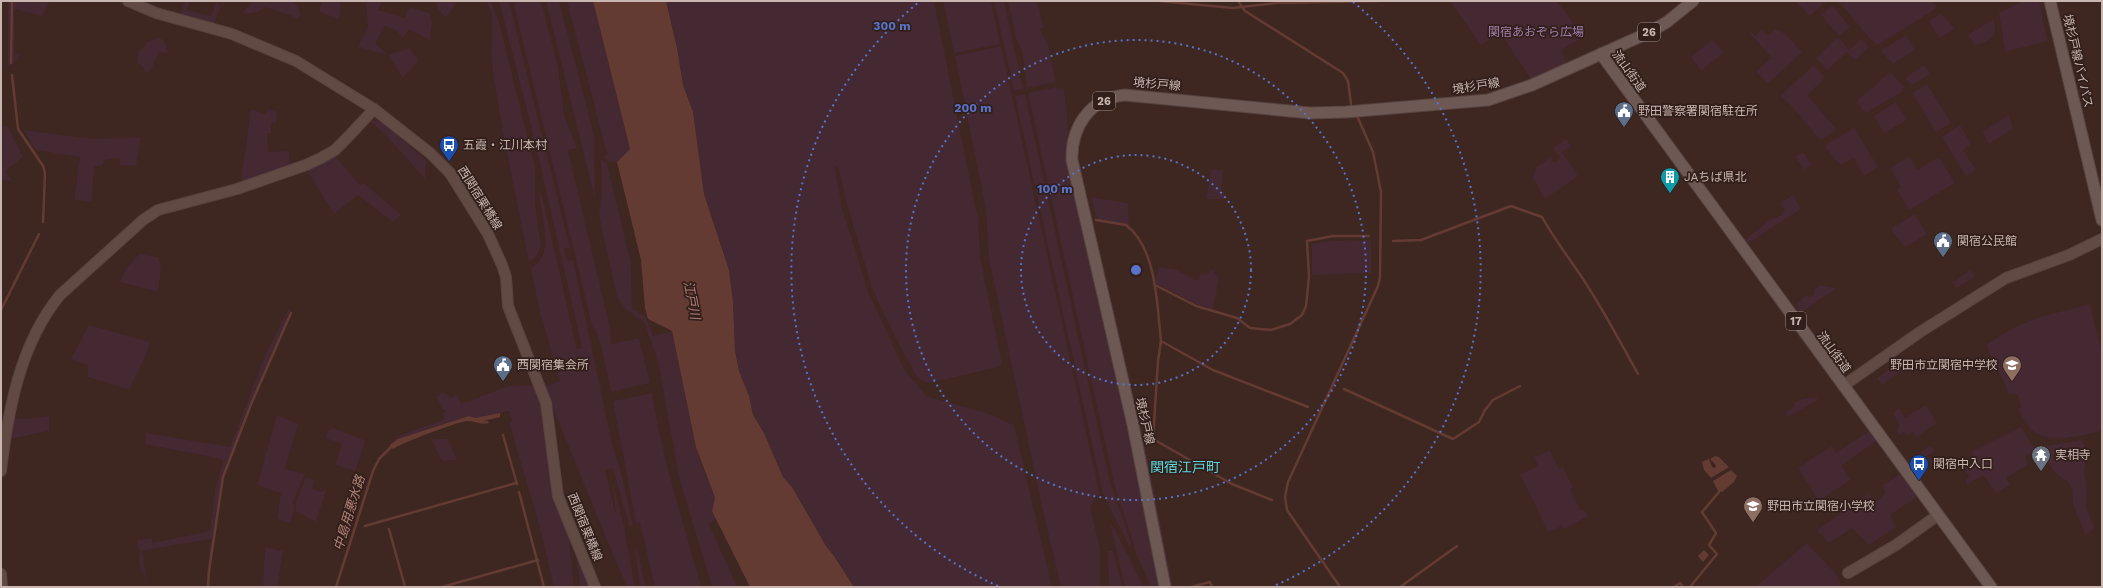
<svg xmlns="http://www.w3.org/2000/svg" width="2103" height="588" viewBox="0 0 2103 588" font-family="'Work Sans','Noto Sans JP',sans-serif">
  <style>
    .green { fill: #442832 }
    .water { fill: #643b32 }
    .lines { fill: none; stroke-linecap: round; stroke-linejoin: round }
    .stream { stroke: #643b32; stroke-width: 2.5 }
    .secondary-casing { stroke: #56433f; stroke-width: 12 }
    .primary-casing { stroke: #56433f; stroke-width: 13 }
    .secondary { stroke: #614a43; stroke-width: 10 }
    .primary { stroke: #6e5853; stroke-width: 11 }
    .ring { fill: none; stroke: #5972ca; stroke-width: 2; stroke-dasharray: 2 4 }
    .labels { text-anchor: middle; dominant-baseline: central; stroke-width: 3.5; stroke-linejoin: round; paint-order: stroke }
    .shield { fill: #321f1b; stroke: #9c8984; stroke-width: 1 }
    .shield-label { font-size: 11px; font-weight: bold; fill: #c9b6b1 }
    .park-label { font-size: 12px; fill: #a27eaa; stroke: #321f1b }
    .street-label { font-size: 12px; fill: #c9b6b1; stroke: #321f1b }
    .poi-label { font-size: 12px; fill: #c9b6b1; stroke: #321f1b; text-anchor: start }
    .water-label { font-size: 13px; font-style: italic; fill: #b28177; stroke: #321f1b }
    .quarter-label { font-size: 14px; fill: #5ad7db; stroke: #321f1b }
    .centre { fill: #5972ca; stroke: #321f1b; stroke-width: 2 }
    .ring-label { font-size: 12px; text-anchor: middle; font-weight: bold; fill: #5972ca; stroke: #321f1b; stroke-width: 3.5; stroke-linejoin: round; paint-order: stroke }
  </style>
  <rect width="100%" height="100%" fill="#3e2621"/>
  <g class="green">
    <polygon points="8,1 50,1 42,16 14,9 15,54 19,55 14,64 8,66"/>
    <polygon points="185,1 190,1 187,10 211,16 216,3 218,3 220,7 214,25 182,17 181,12"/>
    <polygon points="254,1 292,1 297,5 301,14 297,18 266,7 258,12 244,14 243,12"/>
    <polygon points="322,1 341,1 339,19 319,12"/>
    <polygon points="366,1 382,1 378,10 405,18 409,7 430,13 432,24 430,40 409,29 403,38 396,30 385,26 375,43 388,55 410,48 418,61 403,78 388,55 358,47 368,27"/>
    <polygon points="436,1 457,1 446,18 439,10"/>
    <path d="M 486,1 L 491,1 L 500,26 L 535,167 L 535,204 L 541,246 L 535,258 L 529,262 C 516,196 501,130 492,64 C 489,41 498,25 486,1 Z"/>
    <path d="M 499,1 L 509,1 L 570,248 L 564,249 L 567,261 L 573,260 L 613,448 L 619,464 L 633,525 L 629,526 L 613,468 L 605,470 L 616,516 L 613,483 L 624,526 L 635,587 L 627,587 L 622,576 L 544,387 L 560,381 L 540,312 L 531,269 C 558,248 539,219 539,190 L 542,196 L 577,349 L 582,348 L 535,142 Z"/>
    <polygon points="513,1 541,1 558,67 564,115 577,148 568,150 610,328 611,344 639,338 650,383 611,392 601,345 595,329 593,329"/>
    <polygon points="546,1 559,1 594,135 595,200"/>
    <polygon points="567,1 593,1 630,149 617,162 609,162 604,157 607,154"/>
    <polygon points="666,1 934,1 974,200 978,218 980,258 1002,363 999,367 933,382 926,382 917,377 894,335 872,288 846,201 839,169 834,165 843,211 868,291 904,369 926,396 986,413 1014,425 1052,587 854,587 834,556 826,546 792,487 783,477 764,433 753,415 749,396 739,371 735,351 733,302 729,270 704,194 693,112 683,85 677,48"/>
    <polygon points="943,1 991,1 1000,44 954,53"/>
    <polygon points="994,1 1004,1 1023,89 1014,91"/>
    <path d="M 1008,1 L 1037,1 L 1044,28 L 1040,29 L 1048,44 L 1056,82 L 1027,88 C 1025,77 1025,50 1017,42 Z"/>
    <polygon points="1450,1 1557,1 1584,37 1561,50 1567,63 1531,79 1500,33 1481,45"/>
    <polygon points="1795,1 1827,1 1811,15 1809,15"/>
    <polygon points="1838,1 1932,1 1936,6 1935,9 1879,44 1874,43"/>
    <polygon points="2023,1 2039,1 2048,41 2005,52 1999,13"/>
    <polygon points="1830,7 1834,7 1850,27 1839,36 1821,15"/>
    <polygon points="1940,14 1943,15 1955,29 1939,38 1929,21"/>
    <path d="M 1993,19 C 1994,23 1996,28 1995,32 C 1995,38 1980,45 1975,45 L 1968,35 Z"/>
    <polygon points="1762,29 1768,36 1775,29 1786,34 1802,52 1768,84 1756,71 1772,58 1750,34 1752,32 1755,36"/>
    <polygon points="1906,35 1915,50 1893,64 1882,52 1883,49"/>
    <polygon points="1838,37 1849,50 1861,39 1869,47 1855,60 1847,52 1827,70 1816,58"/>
    <polygon points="155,39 162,39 166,45 168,53 159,52 151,70 146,73 144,68 138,63 138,53 148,42"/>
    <polygon points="1712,40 1724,52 1701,71 1691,57"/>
    <polygon points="1001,46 1100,495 1096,496 1090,508 1100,547 1100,587 1061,587 1044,516 989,259 986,210 955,56"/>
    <polygon points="1814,65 1825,78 1807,95 1837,130 1822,139 1819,139 1794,108 1780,96"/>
    <polygon points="1924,65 1930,74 1914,84 1910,84 1905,78"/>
    <polygon points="1890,72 1904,87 1903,91 1868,112 1864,111 1856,102"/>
    <polygon points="1927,84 1951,123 1936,132 1912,93"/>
    <polygon points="1057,87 1058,89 1064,89 1068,126 1067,155 1132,439 1161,587 1151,587 1135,551 1133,541 1115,487 1028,93"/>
    <polygon points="1025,94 1110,482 1131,542 1130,548 1103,494 1015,96"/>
    <polygon points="1896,102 1907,120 1884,133 1874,116"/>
    <polygon points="268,109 277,112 276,124 271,123 271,133 267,133 268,152 289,151 290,167 243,182 241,179 251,110 266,114"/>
    <polygon points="2009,115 2013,129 1989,144 1982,132"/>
    <polygon points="369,121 379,121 383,123 426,160 425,179 384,133"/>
    <polygon points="7,125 23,157 5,171 12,181 3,180 1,178 1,127"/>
    <polygon points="1960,125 1971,144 1963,150 1976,170 1966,176 1942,137"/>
    <polygon points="1854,128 1878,167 1864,176 1854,158 1840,165 1826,148 1827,144"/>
    <polygon points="24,130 93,139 141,137 136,166 120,165 119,158 104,160 103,165 94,167 92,202 74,200 80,157 36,150"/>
    <polygon points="1566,139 1571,146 1562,152 1578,176 1545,199 1533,177 1536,167 1550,158 1554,163 1560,158 1553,148"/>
    <polygon points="1803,152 1812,165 1804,170 1795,157"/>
    <polygon points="334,155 360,185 364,183 401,215 393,222 358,195 334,214 306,169"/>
    <polygon points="1909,156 1917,170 1939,157 1955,183 1909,210 1897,190 1901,187 1890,168"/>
    <polygon points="601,159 607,164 631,263 632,309 645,316 653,336 672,331 696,447 715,499 712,510 716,518 709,524 737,587 712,587 679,477 658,361 644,322 625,309 617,297 599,216 602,191"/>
    <polygon points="1211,169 1223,170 1221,192 1224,193 1224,199 1206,199"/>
    <polygon points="1793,195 1801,209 1747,244 1744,240 1770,220 1780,216 1785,209 1781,205 1781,202"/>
    <polygon points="1091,197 1128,203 1129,226 1098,222"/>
    <polygon points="1915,214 1927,234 1905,247 1892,232 1892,228"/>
    <polygon points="1371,240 1371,273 1312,275 1312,244 1331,241"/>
    <polygon points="1096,244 1111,298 1144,442 1173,587 1169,587"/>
    <path d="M 140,254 L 158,257 L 161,266 L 158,292 L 120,282 C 124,270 131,262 140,254 Z"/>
    <polygon points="1159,267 1174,269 1198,281 1200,274 1208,273 1215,268 1214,273 1219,278 1213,309 1196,304 1155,283"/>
    <polygon points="1970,270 1974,275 1973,278 1957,288 1951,282 1957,280 1959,278"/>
    <polygon points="1821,285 1837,288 1800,313 1796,304 1806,295 1810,297 1814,294 1814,289"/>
    <path d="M 2090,304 L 2102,355 L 2102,431 C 2081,435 2050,446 2032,430 C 2026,425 2022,415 2018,409 L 2021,407 L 2017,394 L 2009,394 L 1986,345 L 2015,327 L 2040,317 Z"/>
    <polygon points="289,308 291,313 252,402 223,477 209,571 208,587 206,587 206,583 211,539 142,551 147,581 139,565 140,549 138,549 137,540 152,538 152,543 210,531 216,485 223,462 222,459 145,444 146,433 230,447 264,358"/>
    <path d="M 89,325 L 150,342 C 146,359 136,373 129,390 L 88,377 L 88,365 L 71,359 Z"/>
    <polygon points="1897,356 1906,368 1882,385 1877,378 1893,367 1889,361"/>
    <polygon points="534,385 544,413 554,496 569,538 574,587 554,587 540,528 509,423 512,421 509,411 475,418 468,416 399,439 390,444 401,435 444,420 443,413 447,411 442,409 436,397 443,392 451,398 457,395 461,404 508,386"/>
    <path d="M 652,393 C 662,459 684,522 701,587 L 655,587 L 640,523 L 636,524 L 613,401 Z"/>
    <polygon points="1816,397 1818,400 1788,417 1785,412 1795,406 1794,403 1802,399"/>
    <polygon points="1926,405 1937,423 1916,437 1913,432 1907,436 1904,432 1900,435 1897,432 1899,424 1893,413 1899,408 1905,418"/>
    <polygon points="277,415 298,424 285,469 305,474 293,501 294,511 290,523 277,519 281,493 257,485"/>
    <polygon points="49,416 49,431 10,439 13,418 28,419"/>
    <polygon points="2021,427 2036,451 2025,456 2028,464 2006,478 2010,485 1996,493 1983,475 1967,485 1965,482 1969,476 1965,470 1976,462 1971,452"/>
    <polygon points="334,428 364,440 365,443 355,471 335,465 342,444 325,438 329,430"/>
    <polygon points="1869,431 1876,441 1841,466 1850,480 1819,501 1798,468 1832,446 1836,453"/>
    <polygon points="431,439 448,439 457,460 442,461"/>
    <path d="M 2082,440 L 2087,452 L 2084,471 L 2087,493 L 2086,508 L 2094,526 L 2092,531 L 2085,534 L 2073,504 L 2072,489 L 2068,481 C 2053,476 2047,461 2041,447 Z"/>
    <polygon points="1931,445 1935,451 1919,461 1916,455"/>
    <polygon points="1550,450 1558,469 1563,467 1573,487 1570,488 1580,509 1586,512 1588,516 1564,529 1562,526 1548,532 1520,474 1538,466 1534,457"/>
    <polygon points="1899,475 1901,475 1917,497 1890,515 1896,527 1869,545 1852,528 1829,543 1817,530 1869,494 1874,502 1885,494 1883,485"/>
    <polygon points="306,477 315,480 312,489 323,492 324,490 326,490 316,522 296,511 296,502"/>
    <polygon points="1110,524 1114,528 1144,587 1125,587"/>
    <polygon points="1807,543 1836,574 1842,587 1755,587"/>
    <polygon points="265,547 283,551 277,587 263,587"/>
    <polygon points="637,549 646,587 640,587 635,550"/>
    <polygon points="1108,551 1112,551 1114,554 1122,587 1109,587"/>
    <polygon points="576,554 589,587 580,587"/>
  </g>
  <g class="water">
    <polygon points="593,1 666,1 677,48 683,85 693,112 704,194 729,270 733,302 735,351 739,371 749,396 753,415 764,433 783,477 792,487 826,546 834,556 854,587 750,587 712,511 715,498 696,447 672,331 648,319 645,308 641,260 617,162 630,149"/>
    <path d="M 500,413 L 500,417 L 483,421 L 488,421 L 489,423 C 479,425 476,421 468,421 C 459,421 402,443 393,449 L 390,445 L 398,439 L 469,416 L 475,418 Z"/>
    <polygon points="1715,456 1719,457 1729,467 1711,478 1704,470 1702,462 1709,459 1712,467 1715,468 1716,465 1710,459"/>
    <polygon points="1731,470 1737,476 1734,482 1722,492 1718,491 1713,481"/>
    <polygon points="1704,550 1709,555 1703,562 1698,556"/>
  </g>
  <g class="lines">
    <g class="stream">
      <polyline points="1159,1 1233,8 1276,3 1380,1"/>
      <polyline points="1238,1 1245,11 1343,73 1348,81 1351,104"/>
      <polyline points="11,63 12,1"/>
      <polyline points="12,75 18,129 43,166 45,173 43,222"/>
      <path d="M 1096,220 L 1126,225 C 1157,248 1157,306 1161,341 L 1213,370 L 1308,407"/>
      <path d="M 1393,241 L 1421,240 L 1511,206 L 1542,217 C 1553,237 1566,254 1579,273 C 1601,305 1619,340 1638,374"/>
      <polyline points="1155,285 1196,306 1237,318 1250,328 1271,330 1290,324 1302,315 1306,306 1309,276 1307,241 1333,236 1369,236"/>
      <polyline points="1,310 39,234"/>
      <polyline points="1161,341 1158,361 1153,439 1232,484 1272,500"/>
      <polyline points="1344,389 1453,439 1479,422 1485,410 1493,400 1520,386"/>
      <polyline points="503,435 517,484"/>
      <polyline points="519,492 544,587"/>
      <polyline points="365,526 516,483"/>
      <polyline points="389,529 405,587"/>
      <polyline points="208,587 209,571 223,477 252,402 291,313"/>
      <polyline points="336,587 373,471 379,459 393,445"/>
      <polyline points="442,587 538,560"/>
      <polyline points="1191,587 1210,582 1212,587"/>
      <polyline points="1340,587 1287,510 1285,497 1288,482 1378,286 1380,277 1381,192 1373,152 1357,116"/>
      <polyline points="1400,587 1457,546"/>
      <polyline points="1674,587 1680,583 1683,587"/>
      <polyline points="1690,587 1717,554 1709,545 1716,533 1702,512 1719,492"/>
    </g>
    <g class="secondary-casing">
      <g id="secondary">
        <polyline points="128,1 156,13 232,34 296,61 374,109 430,153 450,173 488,234 502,265 506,277 508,306 546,403 558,496 595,587"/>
        <polyline points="1843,386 1920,332 2006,278 2069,255 2102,239"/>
        <path d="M 1,471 C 8,410 20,344 60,295 L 143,220 L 158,210 L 237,189 L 306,165 L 321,158 L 335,150 L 347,138 L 374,109"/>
        <polyline points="1848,573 1896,545 1938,515"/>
        <polyline points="1,574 2,587"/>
      </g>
    </g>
    <g class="primary-casing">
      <g id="primary">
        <polyline points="2050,1 2102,220"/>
        <polyline points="1601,54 1991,587"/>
        <path d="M 1165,587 L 1133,425 L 1072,160 C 1071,127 1090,98 1125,95 L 1310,113 L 1346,112 L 1488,100 L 1532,85 L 1648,33 L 1667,22 L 1693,1"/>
      </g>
    </g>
    <use href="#secondary" class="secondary"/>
    <use href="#primary" class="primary"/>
  </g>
  <g class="ring">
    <circle cx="1136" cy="270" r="115"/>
    <circle cx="1136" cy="270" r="230"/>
    <path d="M998 586A345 345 0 0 1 919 2M1353 2A345 345 0 0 1 1274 586"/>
  </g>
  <defs>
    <g id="civic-pin" transform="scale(1)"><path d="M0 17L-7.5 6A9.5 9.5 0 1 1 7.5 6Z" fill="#5c6f8a" stroke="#321f1b"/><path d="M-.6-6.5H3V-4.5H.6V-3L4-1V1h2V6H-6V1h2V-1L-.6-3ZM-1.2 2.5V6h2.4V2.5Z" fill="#fff"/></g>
    <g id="bus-pin" transform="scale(1)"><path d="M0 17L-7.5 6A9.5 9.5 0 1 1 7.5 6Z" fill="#1a4fb4" stroke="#321f1b"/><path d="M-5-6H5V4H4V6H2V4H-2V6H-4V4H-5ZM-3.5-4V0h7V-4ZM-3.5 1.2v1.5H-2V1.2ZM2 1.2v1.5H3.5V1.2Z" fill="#fff"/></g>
    <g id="building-pin" transform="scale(1)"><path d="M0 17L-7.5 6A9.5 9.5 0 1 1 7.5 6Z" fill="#0f9aa8" stroke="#321f1b"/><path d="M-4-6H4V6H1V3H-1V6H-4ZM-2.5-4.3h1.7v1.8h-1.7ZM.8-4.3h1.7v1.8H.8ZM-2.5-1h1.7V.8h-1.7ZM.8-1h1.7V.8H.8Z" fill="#fff"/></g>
    <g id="school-pin" transform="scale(1)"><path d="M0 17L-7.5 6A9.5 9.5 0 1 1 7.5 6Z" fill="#8d6e63" stroke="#321f1b"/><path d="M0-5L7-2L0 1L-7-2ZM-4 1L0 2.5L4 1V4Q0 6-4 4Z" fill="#fff"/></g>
    <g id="temple-pin" transform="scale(1)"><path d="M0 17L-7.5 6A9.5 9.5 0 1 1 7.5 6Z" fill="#6b7280" stroke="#321f1b"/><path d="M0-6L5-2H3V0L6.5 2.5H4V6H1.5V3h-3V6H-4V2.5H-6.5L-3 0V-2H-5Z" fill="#fff"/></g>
  </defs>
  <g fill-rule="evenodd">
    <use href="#civic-pin" x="1624" y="111"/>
    <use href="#bus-pin" x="449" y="145"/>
    <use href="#building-pin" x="1670" y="177"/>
    <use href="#civic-pin" x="1943" y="241"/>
    <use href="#civic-pin" x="503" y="365"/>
    <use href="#school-pin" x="2012" y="365"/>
    <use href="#temple-pin" x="2041" y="455"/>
    <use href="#bus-pin" x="1919" y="464"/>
    <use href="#school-pin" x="1753" y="506"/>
  </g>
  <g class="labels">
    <g class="shield">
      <rect x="1638" y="23" width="22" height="18" rx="3"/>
      <rect x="1093" y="92" width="22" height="18" rx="3"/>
      <rect x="1786" y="312" width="20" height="18" rx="3"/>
    </g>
    <g class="shield-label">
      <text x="1649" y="32">26</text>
      <text x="1104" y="101">26</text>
      <text x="1796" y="321">17</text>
    </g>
    <g class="park-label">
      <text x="1536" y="32">関宿あおぞら広場</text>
    </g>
    <g class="street-label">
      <text transform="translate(2078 61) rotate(77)">境杉戸線バイパス</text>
      <text transform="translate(1629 71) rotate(54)">流山街道</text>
      <text transform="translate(1157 84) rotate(5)">境杉戸線</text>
      <text transform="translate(1476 86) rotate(-9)">境杉戸線</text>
      <text transform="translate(480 198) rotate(58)">西関宿栗橋線</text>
      <text transform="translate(1834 352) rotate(54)">流山街道</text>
      <text transform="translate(1145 421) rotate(77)">境杉戸線</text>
      <text transform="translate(585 527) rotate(68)">西関宿栗橋線</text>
    </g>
    <g class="poi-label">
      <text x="1638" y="111">野田警察署関宿駐在所</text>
      <text x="463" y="145">五霞・江川本村</text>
      <text x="1684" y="177">JAちば県北</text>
      <text x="1957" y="241">関宿公民館</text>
      <text x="517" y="365">西関宿集会所</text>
      <text x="1998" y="365" text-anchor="end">野田市立関宿中学校</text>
      <text x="2055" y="455">実相寺</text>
      <text x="1933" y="464">関宿中入口</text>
      <text x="1767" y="506">野田市立関宿小学校</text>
    </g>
    <g class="water-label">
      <text transform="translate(692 300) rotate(79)">江戸川</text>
      <text transform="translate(349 513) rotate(-73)">中島用悪水路</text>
    </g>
    <g class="quarter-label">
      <text x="1185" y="467">関宿江戸町</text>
    </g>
  </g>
  <circle cx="1136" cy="270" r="6" class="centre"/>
  <g class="ring-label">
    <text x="892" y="30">300 m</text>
    <text x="973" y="112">200 m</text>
    <text x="1055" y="193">100 m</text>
  </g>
  <rect width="2103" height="588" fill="none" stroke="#c9b6b1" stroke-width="4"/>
</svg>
